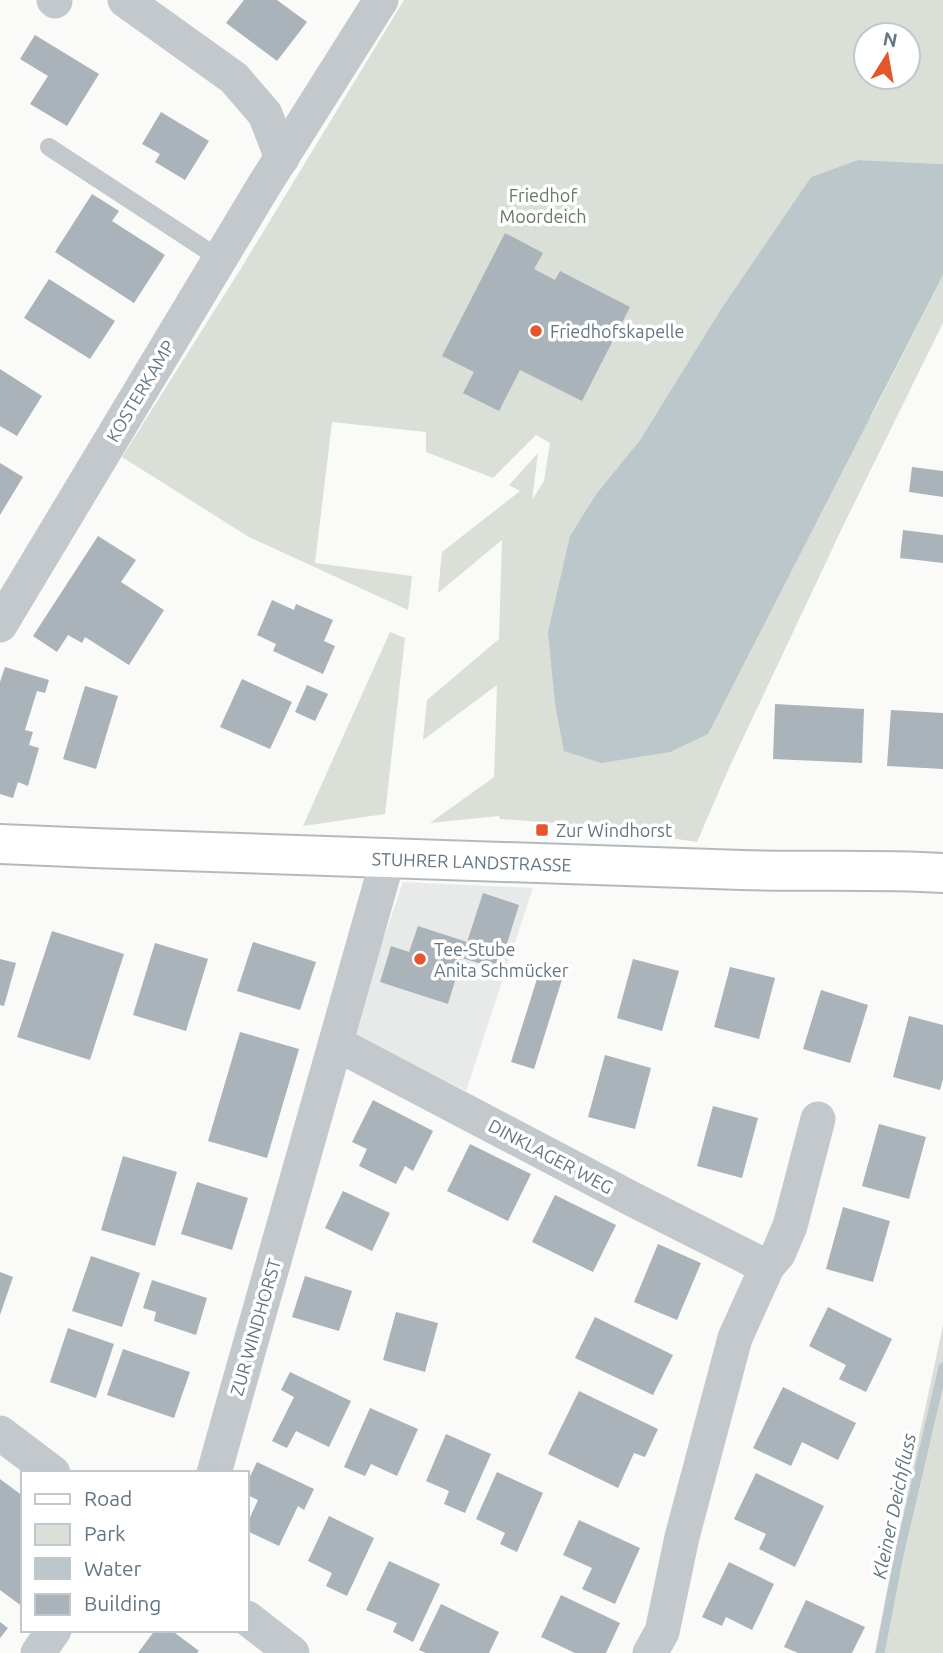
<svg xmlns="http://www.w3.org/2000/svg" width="943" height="1653" viewBox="0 0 943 1653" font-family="Ubuntu,sans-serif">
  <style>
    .built { fill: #e8e9e9 }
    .green { fill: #dadfd7; fill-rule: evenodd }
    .water { fill: #bbc7cb }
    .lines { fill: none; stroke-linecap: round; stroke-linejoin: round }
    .stream { stroke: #bbc7cb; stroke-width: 9 }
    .building { fill: #aab3b9 }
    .secondary-casing { stroke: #b3babf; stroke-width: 42 }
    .lane { stroke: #c3c8cc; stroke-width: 18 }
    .street { stroke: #c3c8cc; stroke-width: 35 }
    .secondary { stroke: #fff; stroke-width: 38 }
    .poi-dot { fill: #e4572e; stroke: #fff; stroke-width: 2.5 }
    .labels { text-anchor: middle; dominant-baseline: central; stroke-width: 7; stroke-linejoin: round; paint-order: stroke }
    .park-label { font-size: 18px; fill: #687a64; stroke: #fff }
    .poi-label { font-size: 18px; fill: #657683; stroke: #fff; text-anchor: start }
    .street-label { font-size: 18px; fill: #657683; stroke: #fff }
    .water-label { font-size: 19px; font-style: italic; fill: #60757c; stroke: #fff }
  </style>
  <rect width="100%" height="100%" fill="#fafaf8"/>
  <polygon class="built" points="403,882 533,888 466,1091 351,1033"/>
  <g class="green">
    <path d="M 404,0 L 943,0 L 943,164 L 858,160 L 811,177 L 721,309 L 640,440 L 597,493 L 871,417 L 943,275 L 943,323 L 844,524 L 729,768 L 697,842 L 583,825 L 500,819 L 499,816 L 430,823 L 494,777 L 497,685 L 423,740 L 427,700 L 499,639 L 502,540 L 438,593 L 442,552 L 520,491 L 509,485 L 538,453 L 532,500 L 544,481 L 550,443 L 536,435 L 493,478 L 426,452 L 426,432 L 332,422 L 315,563 L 412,576 L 408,610 L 249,537 L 122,457 L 240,270 ZM 866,35 L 908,35 L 908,77 L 866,77 Z"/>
    <polygon points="390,632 405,638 385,814 303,826"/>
    <polygon points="943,1325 943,1653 875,1653 892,1564"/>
  </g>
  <polygon class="water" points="858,160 943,164 943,275 708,734 670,752 601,763 564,751 555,704 548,632 570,536 597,493 640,440 721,309 811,177"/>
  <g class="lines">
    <polyline class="stream" points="880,1653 899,1555 943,1367"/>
  </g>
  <g class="building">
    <polygon points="244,0 277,0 307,22 277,61 226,23"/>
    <polygon points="35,35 99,74 67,126 30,104 48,76 20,59"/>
    <polygon points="161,112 209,141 185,180 155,162 160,154 142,144"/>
    <polygon points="92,194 119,211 112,221 165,255 134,303 55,252"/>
    <polygon points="505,233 543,253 534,269 555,280 560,271 630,307 582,401 520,370 499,411 463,393 474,372 442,356"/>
    <polygon points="49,279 115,321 90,359 24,318"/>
    <polygon points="0,369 42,396 17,436 0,426"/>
    <polygon points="0,463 23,477 0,515"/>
    <polygon points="912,467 943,471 943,497 909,492"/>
    <polygon points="903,530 943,535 943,563 900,558"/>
    <polygon points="98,536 136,560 121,582 164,610 129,665 85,637 82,643 68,635 57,652 33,636"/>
    <polygon points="272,600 294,610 296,604 333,620 324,641 335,646 323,674 273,651 276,644 257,635"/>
    <polygon points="5,667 49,680 45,693 37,691 25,730 33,732 29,745 39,748 28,786 18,782 13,798 0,794 0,682"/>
    <polygon points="242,679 292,702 270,749 220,727"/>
    <polygon points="307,685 328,694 315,721 295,712"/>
    <polygon points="85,686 118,696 96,769 63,759"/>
    <polygon points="775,704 864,709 862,763 773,759"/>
    <polygon points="891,710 943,713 943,769 887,766"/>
    <polygon points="483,893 519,905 499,969 462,958 448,1004 380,982 391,946 409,952 418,926 467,942"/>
    <polygon points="52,931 124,954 90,1060 17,1037"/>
    <polygon points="253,942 316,962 300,1010 237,991"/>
    <polygon points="155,943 208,959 186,1031 133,1015"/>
    <polygon points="0,959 16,963 4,1006 0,1005"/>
    <polygon points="633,959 679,971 662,1031 617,1018"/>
    <polygon points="541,966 564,973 534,1069 511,1062"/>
    <polygon points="730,967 775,978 759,1039 714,1027"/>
    <polygon points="821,990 868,1005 850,1063 803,1049"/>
    <polygon points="909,1016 943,1025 943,1079 940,1090 893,1077"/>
    <polygon points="240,1032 299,1049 267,1158 208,1141"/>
    <polygon points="605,1055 651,1068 635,1129 588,1117"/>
    <polygon points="373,1100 433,1131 413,1171 405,1166 396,1184 359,1166 367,1149 352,1142"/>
    <polygon points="713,1106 758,1118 742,1178 697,1166"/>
    <polygon points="879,1124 926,1137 909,1199 862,1186"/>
    <polygon points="470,1144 531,1174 508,1221 447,1191"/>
    <polygon points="123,1156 177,1172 155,1246 101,1230"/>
    <polygon points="197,1182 248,1198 232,1250 181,1234"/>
    <polygon points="343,1191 390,1213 372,1251 325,1228"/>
    <polygon points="555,1195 616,1225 593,1272 532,1242"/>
    <polygon points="843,1207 890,1221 873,1282 826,1269"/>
    <polygon points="658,1244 701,1263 677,1320 634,1302"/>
    <polygon points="91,1256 140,1273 122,1327 72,1311"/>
    <polygon points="0,1272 13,1277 0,1315"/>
    <polygon points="305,1276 352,1291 339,1331 292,1317"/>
    <polygon points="152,1280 207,1298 196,1335 154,1321 156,1312 143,1308"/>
    <polygon points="828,1307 892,1339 866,1392 839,1379 846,1365 809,1346"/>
    <polygon points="396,1312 438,1323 425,1372 383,1360"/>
    <polygon points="595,1317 673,1355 653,1395 575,1358"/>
    <polygon points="68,1328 114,1344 96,1398 50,1382"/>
    <polygon points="123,1349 190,1372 174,1418 107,1395"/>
    <polygon points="290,1372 351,1401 329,1447 296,1431 287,1448 272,1441 294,1397 281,1390"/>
    <polygon points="783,1387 856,1423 838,1460 802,1442 791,1466 753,1448"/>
    <polygon points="579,1391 658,1429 645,1457 634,1453 618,1488 548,1454"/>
    <polygon points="370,1408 418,1429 397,1476 371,1464 365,1476 344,1467"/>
    <polygon points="446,1434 491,1454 465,1513 444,1504 449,1491 426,1481"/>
    <polygon points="257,1462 314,1489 304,1510 298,1506 279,1546 247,1531 247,1524 258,1500 247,1495 247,1483"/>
    <polygon points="497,1472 543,1493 517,1552 500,1544 505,1533 476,1519"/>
    <polygon points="756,1473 824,1506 795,1567 759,1549 766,1534 734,1519"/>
    <polygon points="0,1479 23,1496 23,1607 0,1590"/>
    <polygon points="329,1516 374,1538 347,1596 326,1586 332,1573 308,1561"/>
    <polygon points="579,1520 640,1548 615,1604 582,1589 592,1568 563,1555"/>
    <polygon points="389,1561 440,1584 413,1642 393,1632 397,1623 366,1610"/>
    <polygon points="729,1562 774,1584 752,1630 726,1617 722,1626 702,1617"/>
    <polygon points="561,1595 620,1623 606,1653 575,1653 541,1637"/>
    <polygon points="806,1600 865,1627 852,1653 798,1653 784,1647"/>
    <polygon points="441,1604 499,1632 489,1653 426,1653 419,1650"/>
    <polygon points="0,1622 8,1628 0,1638"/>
    <polygon points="155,1630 171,1630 199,1651 197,1653 138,1653"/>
  </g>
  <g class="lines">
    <g class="secondary-casing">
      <g id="secondary">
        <path id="s1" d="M 0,844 C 247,855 494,862 742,870 C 809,872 876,869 943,873"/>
      </g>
    </g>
    <polyline class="lane" points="49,147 205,249 222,256"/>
    <g class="street">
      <polyline points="54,0 55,1"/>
      <polyline points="125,0 234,78 265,114 282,158"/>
      <polyline points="0,625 263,187 381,0"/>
      <polyline points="337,1044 634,1200 767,1267"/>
      <polyline points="0,1433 53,1473"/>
      <path d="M 214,1473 C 271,1268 331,1064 388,858"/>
      <polyline points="247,1618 292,1653"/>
      <polyline points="38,1653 54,1630"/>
      <polyline points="650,1653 662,1632 682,1537 735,1338 767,1267 778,1254 790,1226 818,1119"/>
    </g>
    <use href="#secondary" class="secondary"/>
  </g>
  <g class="poi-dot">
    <circle cx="536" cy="331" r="7"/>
    <rect x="535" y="823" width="14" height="14" rx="3.5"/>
    <circle cx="420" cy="959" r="7"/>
  </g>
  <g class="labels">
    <g class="park-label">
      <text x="543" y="195">Friedhof<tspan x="543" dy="21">Moordeich</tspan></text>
    </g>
    <g class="poi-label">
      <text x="550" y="331">Friedhofskapelle</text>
      <text x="556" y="830">Zur Windhorst</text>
      <text x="434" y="949">Tee-Stube<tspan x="434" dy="21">Anita Schmücker</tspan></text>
    </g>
    <g class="street-label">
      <text transform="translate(140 391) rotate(-59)">KOSTERKAMP</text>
      <text stroke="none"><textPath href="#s1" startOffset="472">STUHRER LANDSTRASSE</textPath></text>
      <text transform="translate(551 1156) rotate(28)">DINKLAGER WEG</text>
      <text transform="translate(255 1327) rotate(-74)">ZUR WINDHORST</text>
    </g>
    <g class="water-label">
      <text transform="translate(894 1506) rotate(-78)">Kleiner Deichfluss</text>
    </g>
  </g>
  <rect x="21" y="1471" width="228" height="161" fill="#ffffff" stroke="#c1c8cd" stroke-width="2"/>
  <rect x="35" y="1494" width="35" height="10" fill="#ffffff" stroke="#c1c8cd" stroke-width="2"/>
  <text x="84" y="1506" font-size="21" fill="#657683">Road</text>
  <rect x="35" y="1524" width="35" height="21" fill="#dadfd7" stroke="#c1c8cd" stroke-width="2"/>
  <text x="84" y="1541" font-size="21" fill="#657683">Park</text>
  <rect x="35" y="1558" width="35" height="21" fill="#bbc7cb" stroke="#c1c8cd" stroke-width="2"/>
  <text x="84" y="1576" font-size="21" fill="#657683">Water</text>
  <rect x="35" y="1594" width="35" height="21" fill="#aab3b9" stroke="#c1c8cd" stroke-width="2"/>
  <text x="84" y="1611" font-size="21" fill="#657683">Building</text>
  <g transform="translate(887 56) rotate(11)"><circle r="33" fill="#ffffff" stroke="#c1c8cd" stroke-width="2"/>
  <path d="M0-5L12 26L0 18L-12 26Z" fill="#e4572e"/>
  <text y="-10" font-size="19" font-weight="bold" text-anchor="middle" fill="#657683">N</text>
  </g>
</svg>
